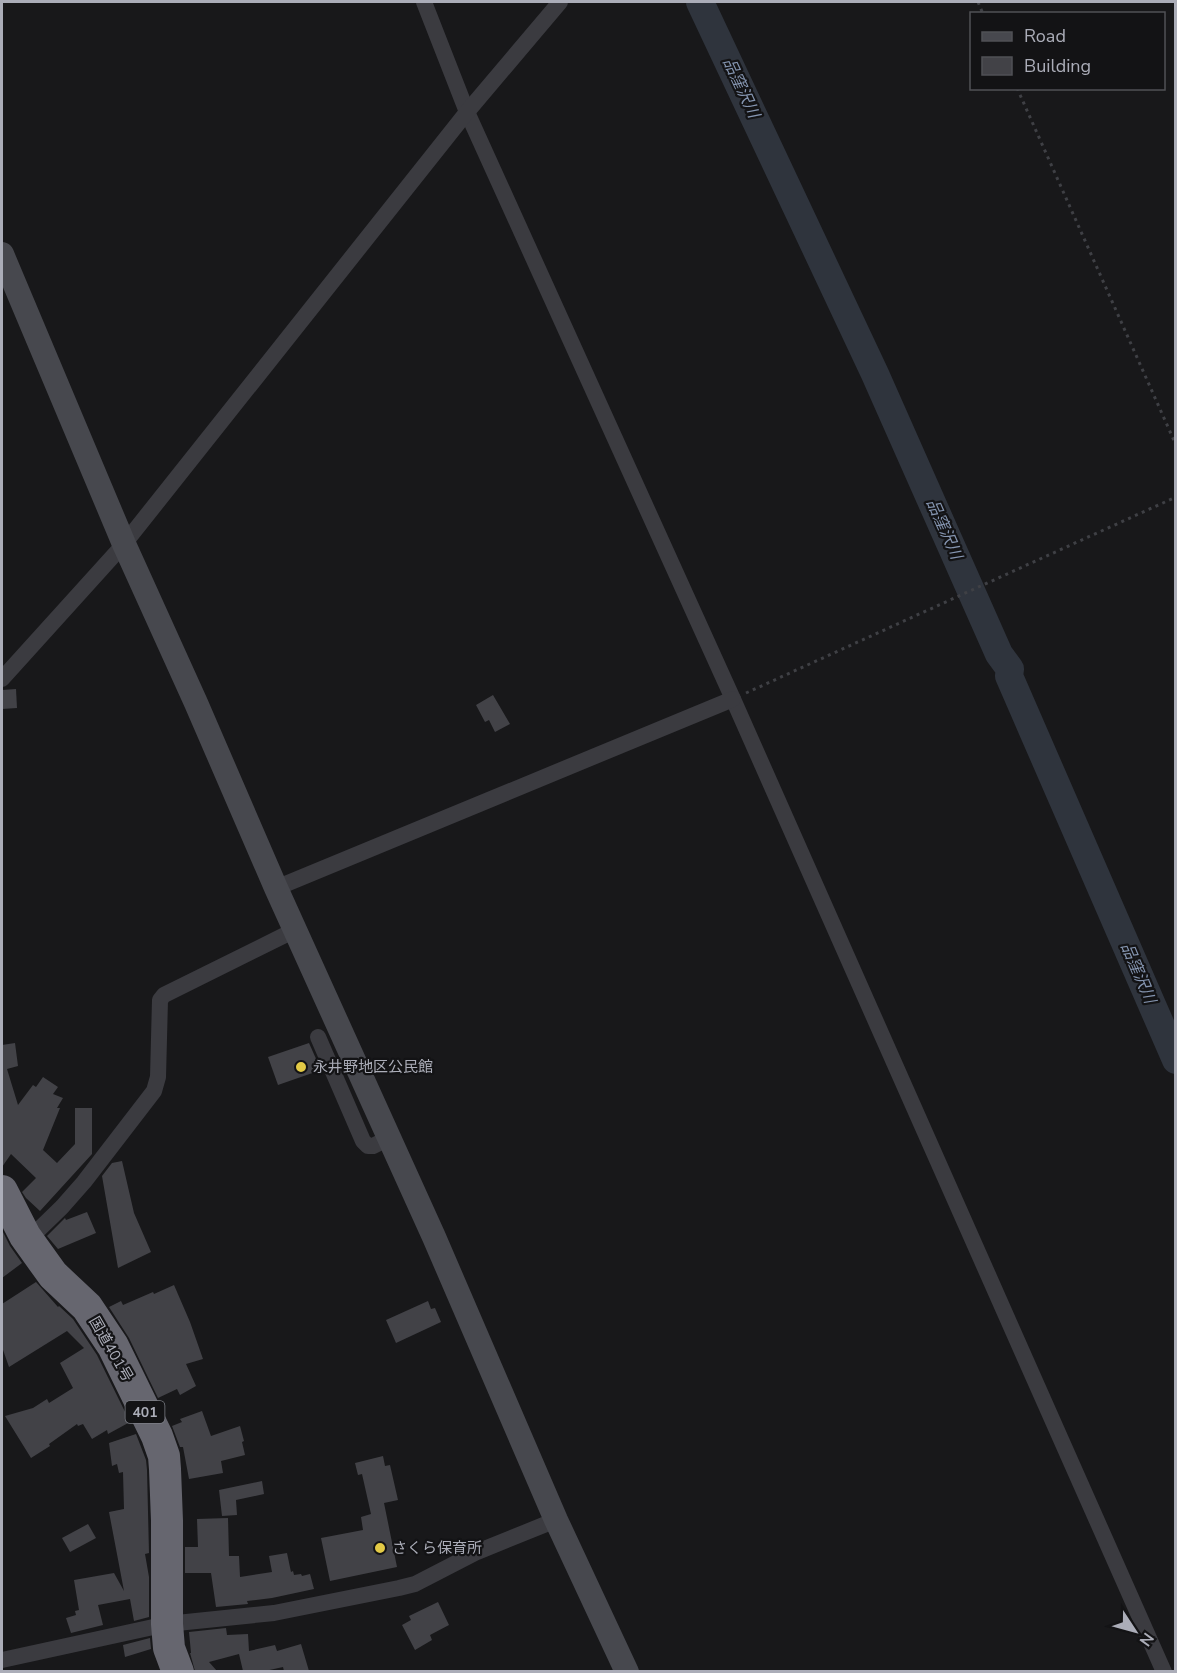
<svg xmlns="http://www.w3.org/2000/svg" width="1177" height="1673" viewBox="0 0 1177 1673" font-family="'Nunito Sans','Noto Sans JP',sans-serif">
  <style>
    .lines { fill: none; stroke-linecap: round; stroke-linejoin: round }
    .river { stroke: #2f343d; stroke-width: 28 }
    .building { fill: #424247 }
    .path { stroke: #3f4045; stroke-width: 3; stroke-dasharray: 3 4.5; stroke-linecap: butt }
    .street { stroke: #3b3b40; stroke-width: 16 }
    .secondary { stroke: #47484e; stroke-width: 24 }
    .highway { stroke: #66666f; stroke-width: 32 }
    .poi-dot { fill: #e3ca46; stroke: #131315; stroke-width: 2 }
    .labels { text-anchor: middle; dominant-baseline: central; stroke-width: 4.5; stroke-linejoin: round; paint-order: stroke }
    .shield { fill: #131315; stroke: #7d7f87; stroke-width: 1.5 }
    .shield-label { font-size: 14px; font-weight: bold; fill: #abadb8 }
    .poi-label { font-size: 15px; fill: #abadb8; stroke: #131315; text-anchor: start }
    .street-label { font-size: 15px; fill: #abadb8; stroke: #131315 }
    .water-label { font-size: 16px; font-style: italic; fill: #8595b0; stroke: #131315 }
  </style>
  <rect width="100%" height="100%" fill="#18181a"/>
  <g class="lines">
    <polyline class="river" points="700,2 875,374 999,654 1010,669 1009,676 1176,1060"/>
  </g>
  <g class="building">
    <polygon points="16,689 17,708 2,709 2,690"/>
    <polygon points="493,695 510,724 495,732 489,720 485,722 476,705"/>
    <polygon points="15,1043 18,1066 7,1069 18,1105 33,1085 36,1087 43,1077 58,1087 53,1094 63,1098 57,1108 60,1108 43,1150 57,1163 75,1144 75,1108 92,1108 92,1154 40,1211 26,1198 22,1192 36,1178 11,1154 2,1167 2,1045"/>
    <polygon points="309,1043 321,1070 278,1085 268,1057"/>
    <polygon points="122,1161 134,1213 151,1252 118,1268 102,1176 112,1163"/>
    <polygon points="87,1212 96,1233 58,1249 47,1236 65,1218 66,1220"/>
    <polygon points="2,1230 10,1246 22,1263 2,1278"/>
    <polygon points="36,1282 58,1307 59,1306 73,1319 97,1355 130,1422 108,1434 107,1430 92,1439 83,1424 78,1426 77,1424 49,1444 50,1446 31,1458 5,1416 33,1408 47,1399 49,1403 73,1388 60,1363 84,1348 67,1331 9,1367 2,1347 2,1304"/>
    <polygon points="174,1285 190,1322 203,1359 186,1364 196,1386 180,1395 177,1389 158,1398 129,1338 109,1307 121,1301 123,1305 153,1292 154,1294"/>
    <polygon points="428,1301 431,1309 435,1308 441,1322 396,1343 386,1320"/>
    <polygon points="202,1411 211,1436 240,1426 244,1441 242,1442 245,1455 221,1461 223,1473 189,1479 183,1447 180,1447 172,1426 182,1422 180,1419"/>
    <polygon points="136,1434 146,1460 147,1470 149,1553 145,1554 149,1577 149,1617 134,1621 130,1599 98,1605 103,1625 71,1633 66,1618 76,1615 75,1611 79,1610 74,1580 114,1573 124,1591 109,1512 124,1509 123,1472 119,1473 117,1464 112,1466 109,1443"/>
    <polygon points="383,1456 385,1466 390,1465 398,1500 384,1503 397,1567 330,1581 321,1538 363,1530 361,1517 371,1514 362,1474 358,1475 355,1463"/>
    <polygon points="262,1481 264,1494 236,1500 237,1515 222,1516 219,1490"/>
    <polygon points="228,1518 229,1556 239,1556 240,1577 272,1572 269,1556 287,1553 291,1572 293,1571 294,1575 301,1574 302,1576 310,1574 314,1589 272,1598 247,1601 248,1604 216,1607 211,1573 185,1573 185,1547 198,1547 197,1519"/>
    <polygon points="88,1524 96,1538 70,1552 62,1538"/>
    <polygon points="438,1602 449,1625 430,1635 432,1640 415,1650 402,1625 411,1620 409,1616"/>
    <polygon points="226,1628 227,1635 248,1634 249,1651 275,1645 277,1651 301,1644 309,1671 284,1671 283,1667 265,1671 243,1671 239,1654 209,1662 217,1671 195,1671 190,1653 191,1653 189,1632"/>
    <polygon points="150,1638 151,1649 125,1657 123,1645"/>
  </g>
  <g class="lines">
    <g class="path">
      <polyline points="978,2 983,14"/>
      <polyline points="1017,88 1176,445"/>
      <polyline points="746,693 1176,497"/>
    </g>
    <g class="street">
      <polyline points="424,2 467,112 733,699 1164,1672"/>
      <polyline points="2,679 124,544 467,112 560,2"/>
      <polyline points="276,888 733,699"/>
      <polyline points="318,1037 363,1141 368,1146 373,1146 389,1138"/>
      <polyline points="28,1240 62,1207 84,1182 154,1091 158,1077 160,1000 164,995 295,930"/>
      <polyline points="2,1660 167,1624 274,1613 399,1588 415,1584 477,1552 556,1520"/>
    </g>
    <polyline class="secondary" points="2,254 124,544 196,703 276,888 434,1237 556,1520 627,1672"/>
    <polyline class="highway" points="2,1191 25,1236 53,1275 87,1307 113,1346 157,1436 164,1456 165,1469 167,1521 167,1624 169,1648 178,1672"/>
  </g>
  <g class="poi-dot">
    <circle cx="301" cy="1067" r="6"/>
    <circle cx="380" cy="1548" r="6"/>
  </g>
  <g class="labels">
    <rect class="shield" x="125.5" y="1401" width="39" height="22" rx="4.5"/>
    <g class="shield-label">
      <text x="145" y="1412">401</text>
    </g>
    <g class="poi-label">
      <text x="313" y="1067">永井野地区公民館</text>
      <text x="392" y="1548">さくら保育所</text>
    </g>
    <g class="street-label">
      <text transform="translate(111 1349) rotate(60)">国道401号</text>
    </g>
    <g class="water-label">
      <text transform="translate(741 88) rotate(65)">品窪沢川</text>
      <text transform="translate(944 529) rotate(66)">品窪沢川</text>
      <text transform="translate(1138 973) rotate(67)">品窪沢川</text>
    </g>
  </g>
  <rect width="1177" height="1673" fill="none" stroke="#abadb8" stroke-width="6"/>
  <rect x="970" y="12" width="195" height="78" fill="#131315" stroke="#505156" stroke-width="1.5"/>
  <rect x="982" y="32" width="30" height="9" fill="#47484e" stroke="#505156" stroke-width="1.5"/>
  <text x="1024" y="42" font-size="18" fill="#abadb8">Road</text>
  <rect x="982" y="57" width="30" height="18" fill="#424247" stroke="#505156" stroke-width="1.5"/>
  <text x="1024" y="72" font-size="18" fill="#abadb8">Building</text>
  <g transform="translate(1135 1631) rotate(126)" stroke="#131315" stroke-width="4.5" paint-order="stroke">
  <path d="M0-4.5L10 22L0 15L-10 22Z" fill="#abadb8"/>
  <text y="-9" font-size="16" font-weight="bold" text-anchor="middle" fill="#abadb8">N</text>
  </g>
</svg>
